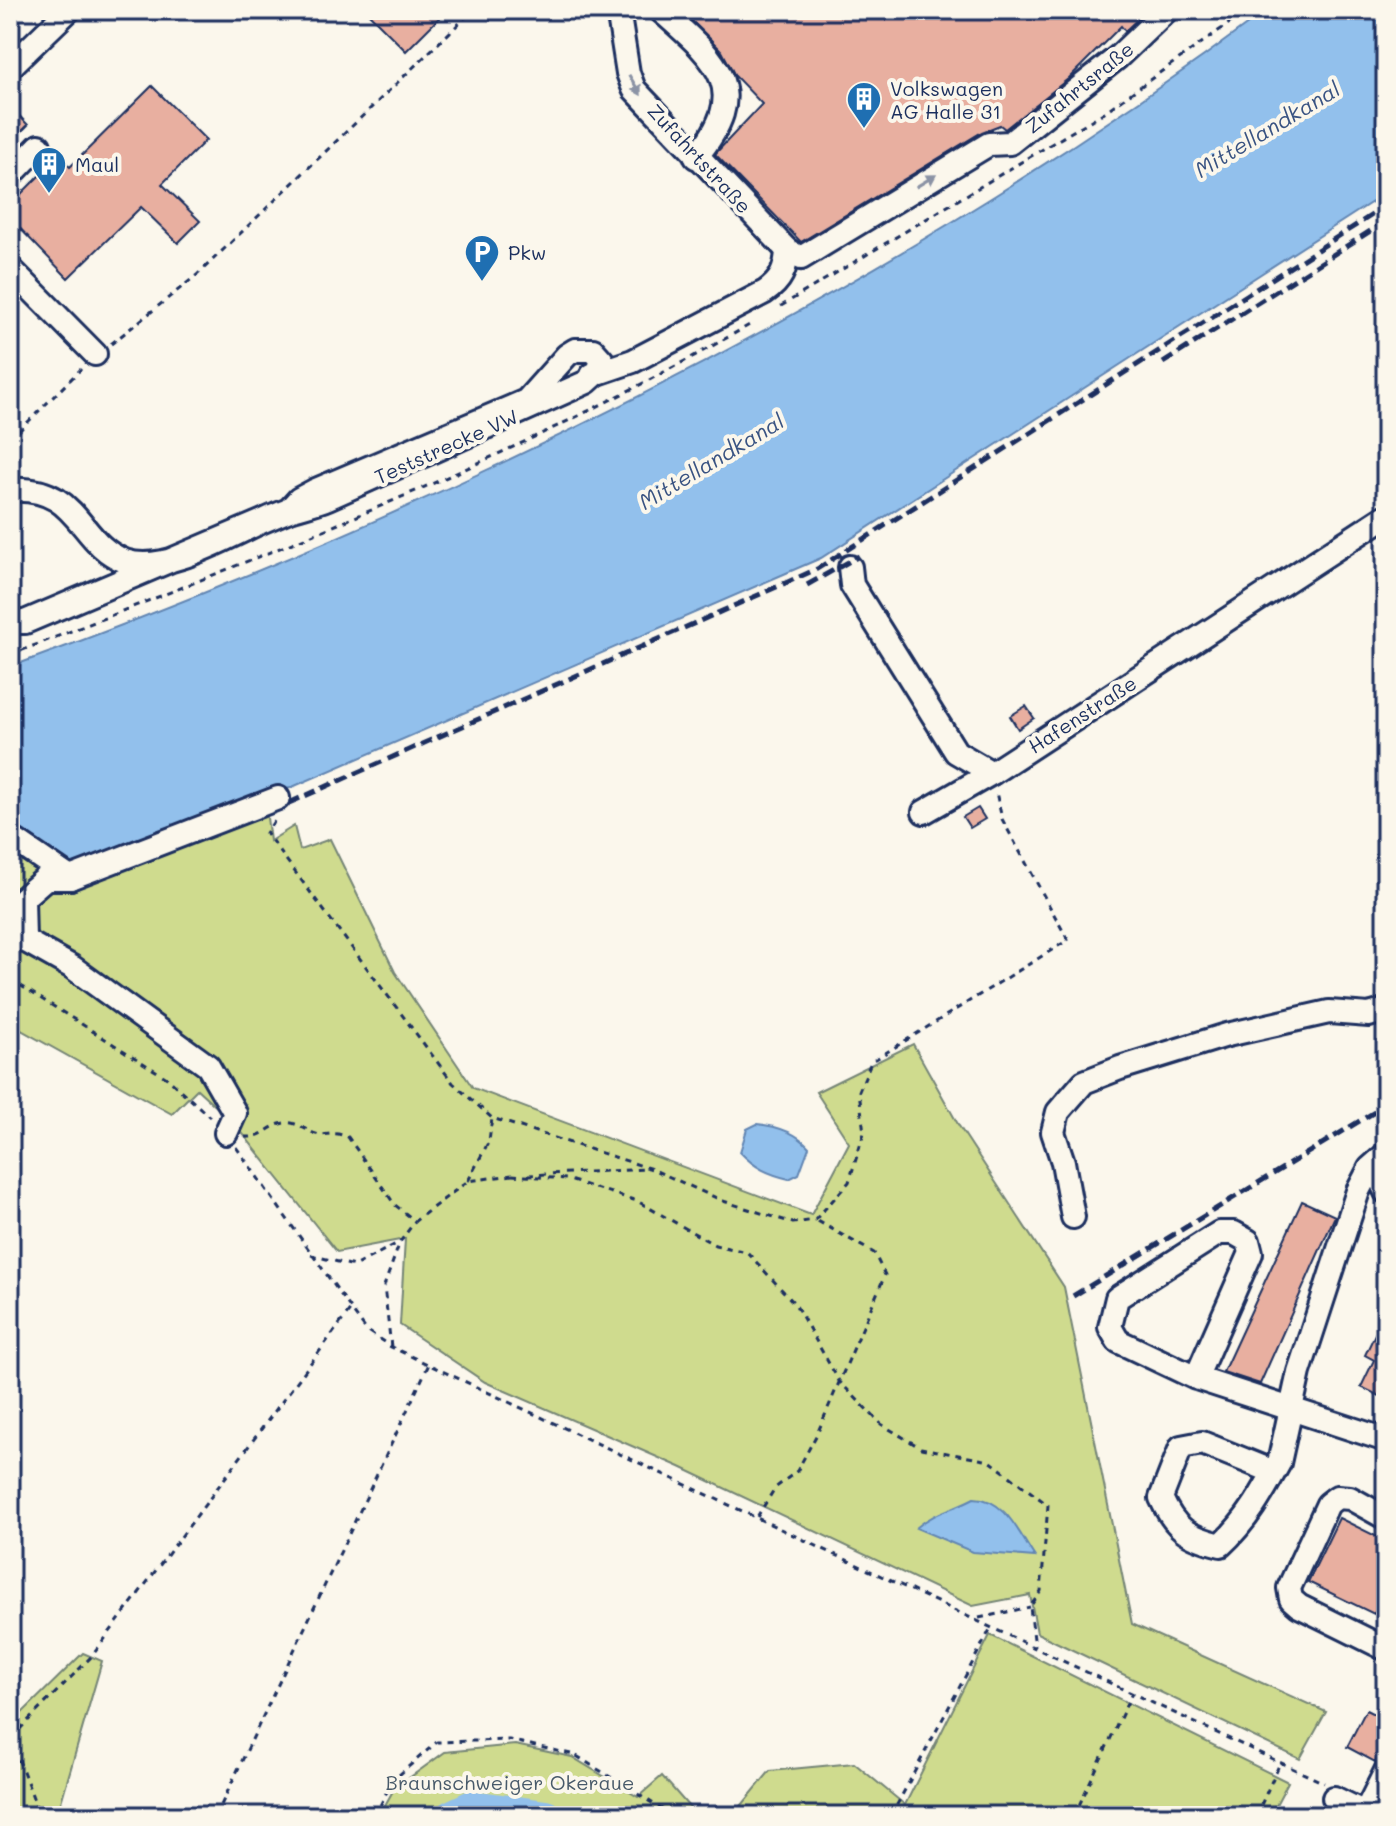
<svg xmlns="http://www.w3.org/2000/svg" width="1396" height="1826" viewBox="0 0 1396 1826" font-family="Mali,sans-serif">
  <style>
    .green { fill: #cfdb8e; stroke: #758576; stroke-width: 2 }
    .water { fill: #92c0ec; stroke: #6286b3; stroke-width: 2 }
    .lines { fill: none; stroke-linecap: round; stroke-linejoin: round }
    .river { stroke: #92c0ec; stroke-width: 32 }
    .building { fill: #e8afa0; stroke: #1b2f5e; stroke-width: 2 }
    .minor-casing { stroke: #1b2f5e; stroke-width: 28 }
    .path { stroke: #1b2f5e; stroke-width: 3; stroke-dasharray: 6 6; stroke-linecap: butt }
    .minor { stroke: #fbf7ec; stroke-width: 22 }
    .rail { stroke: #1b2f5e; stroke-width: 5; stroke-dasharray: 12 6; stroke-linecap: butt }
    .oneway { fill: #8b93a5 }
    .labels { text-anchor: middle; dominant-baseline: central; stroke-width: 8; stroke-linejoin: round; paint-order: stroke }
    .street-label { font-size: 20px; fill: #1b2f5e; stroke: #fbf7ec }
    .poi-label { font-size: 20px; fill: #1b2f5e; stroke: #fbf7ec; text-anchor: start }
    .park-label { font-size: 20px; fill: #485a6a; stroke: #fbf7ec }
    .water-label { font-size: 22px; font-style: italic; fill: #395382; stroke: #fbf7ec }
  </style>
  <rect width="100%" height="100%" fill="#fbf7ec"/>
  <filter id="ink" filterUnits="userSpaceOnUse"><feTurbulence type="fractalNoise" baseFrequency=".0125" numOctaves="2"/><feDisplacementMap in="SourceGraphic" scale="16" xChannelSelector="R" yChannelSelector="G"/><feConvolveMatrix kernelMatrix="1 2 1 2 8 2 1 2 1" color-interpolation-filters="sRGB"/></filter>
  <g filter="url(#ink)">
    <g class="green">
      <polygon points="266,810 270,841 294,826 300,850 330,839 395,972 473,1088 811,1215 849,1143 816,1092 913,1044 959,1126 1064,1287 1132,1624 1326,1712 1300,1759 1037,1633 1030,1595 973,1606 680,1467 485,1382 400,1325 405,1239 337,1252 235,1124 197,1089 172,1114 21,1030 10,1028 10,853 30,859"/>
      <polygon points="990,1635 1288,1782 1270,1816 733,1816 770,1771 854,1763 905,1805"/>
      <polygon points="83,1653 102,1661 57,1816 10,1816 10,1715 16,1719"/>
      <polygon points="515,1745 572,1757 638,1797 662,1776 697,1816 379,1816 394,1789 445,1752"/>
    </g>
    <g class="water">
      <path d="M 1267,10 L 1386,10 L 1386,193 L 821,558 L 290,788 L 67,868 L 10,837 L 10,667 C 455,505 886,294 1267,10 Z"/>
      <path d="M 757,1124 C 776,1126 796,1132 809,1147 L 799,1174 L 789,1179 C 768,1174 755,1168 740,1152 L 747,1129 Z"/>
      <path d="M 974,1498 C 1006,1499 1019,1534 1035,1557 L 973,1552 L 916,1528 C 934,1512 954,1509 974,1498 Z"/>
    </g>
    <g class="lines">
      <polyline class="river" points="451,1816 472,1806 546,1816"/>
    </g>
    <g class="building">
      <polygon points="365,10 447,10 406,51"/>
      <polygon points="681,10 1147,10 1125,31 1121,26 1068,79 1005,129 1000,125 982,132 801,242 715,154 762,104 735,76 722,51"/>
      <polygon points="152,86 206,140 162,184 200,221 178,243 141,207 68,278 10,218 10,205 59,156 70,167"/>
      <polygon points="10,106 28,125 10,143"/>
      <polygon points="1026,706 1034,718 1018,729 1010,716"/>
      <polygon points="978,808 985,819 970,828 963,817"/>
      <polygon points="1302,1201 1335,1216 1260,1384 1223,1372"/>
      <polygon points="1386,1311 1386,1399 1361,1387 1374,1360 1365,1355"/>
      <polygon points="1339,1518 1386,1541 1386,1600 1382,1598 1374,1614 1308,1582"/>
      <polygon points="1366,1710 1386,1720 1386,1741 1375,1762 1347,1747"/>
    </g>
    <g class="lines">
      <g class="minor-casing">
        <g id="minor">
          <polyline points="618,10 628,73 634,89 787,250 801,258 989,144 1010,143 1118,57 1167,10"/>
          <path d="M 660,10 C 715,59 754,88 696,157"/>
          <polyline points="10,67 69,10"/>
          <polyline points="10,176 39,146"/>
          <polyline points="10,268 95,354"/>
          <path d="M 592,375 L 633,361 L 765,292 C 781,281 786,270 787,250"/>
          <path d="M 10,490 C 80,485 77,543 125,561 C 170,577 245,525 287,511 C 301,506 314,504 328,498 L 587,382 L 598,372 L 602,360 L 593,350 L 575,350 L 567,355 L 526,401 L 314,491 L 299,499 L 289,510 L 25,622 L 10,622"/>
          <polyline points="850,567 852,585 956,752 992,773"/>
          <polyline points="924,812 992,773 1386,516"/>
          <polyline points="16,841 70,878 46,878 23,898 24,940 72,967 208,1066 235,1113 226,1133"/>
          <polyline points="70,878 278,798"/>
          <polyline points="1385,1155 1381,1181 1386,1192"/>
          <polyline points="1073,1217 1063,1162 1053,1132 1058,1112 1084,1082 1120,1068 1227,1035 1329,1012 1369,1015 1386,1010"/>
          <polyline points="1196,1378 1251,1253 1248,1241 1234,1233 1219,1233 1117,1298 1110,1327 1118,1341 1196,1378 1386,1440"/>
          <path d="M 1274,1472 L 1202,1443 L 1181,1447 L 1161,1498 C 1175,1529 1188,1537 1221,1545 C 1247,1521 1262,1494 1279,1463 L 1299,1372 L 1358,1191 L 1370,1168 L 1386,1154"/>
          <polyline points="1386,1518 1350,1498 1337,1497 1328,1504 1289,1588 1291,1599 1299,1606 1386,1649"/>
          <polyline points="1334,1798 1371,1816"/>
          <polyline points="1365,1813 1386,1771"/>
        </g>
      </g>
      <g class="path">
        <polyline points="781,306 1103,113 1248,10"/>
        <polyline points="111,344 197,275 473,10"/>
        <polyline points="10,440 81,369"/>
        <path d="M 10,655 C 262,556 516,460 751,324"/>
        <polyline points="274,821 266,833 453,1083 492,1118 652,1169 723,1201 793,1223 815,1220 849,1182 864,1133 859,1091 871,1062 1068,940 1002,819 996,792"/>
        <polyline points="10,979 167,1078 210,1117"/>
        <path d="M 245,1137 C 262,1138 265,1129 280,1124 C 295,1119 304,1130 316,1134 C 328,1137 331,1130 348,1137 L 395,1205 L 415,1221"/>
        <polyline points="236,1147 351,1309 366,1330 391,1347 1324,1783"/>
        <polyline points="512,1175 566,1179 637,1201 715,1245 747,1252 795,1304 839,1381 881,1424 921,1448 990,1461 1048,1505 1041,1591 1030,1607 1035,1647"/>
        <polyline points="528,1175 648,1169"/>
        <polyline points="468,1181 489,1141 492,1118"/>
        <polyline points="311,1255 354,1266 400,1242"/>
        <polyline points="391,1347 384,1286 400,1242 415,1221 468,1181 512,1175"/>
        <polyline points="757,1517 775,1488 797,1471 817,1434 885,1275 874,1253 816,1220"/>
        <polyline points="979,1618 1030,1607"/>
        <polyline points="10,1737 40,1816"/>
        <polyline points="11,1738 92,1656 351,1309"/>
        <polyline points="216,1816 429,1364"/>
        <polyline points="375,1816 392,1781 437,1742 509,1740 575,1755 673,1816"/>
        <polyline points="891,1816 992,1626"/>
        <polyline points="1074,1816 1132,1693"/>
        <polyline points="1256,1816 1279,1765"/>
        <polyline points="1277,1816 1283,1816"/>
      </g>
      <use href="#minor" class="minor"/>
      <g class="rail">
        <polyline points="1163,363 1386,221"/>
        <polyline points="807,585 859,556"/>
        <polyline points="289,803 817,569 1386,206"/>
        <polyline points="1073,1296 1386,1105"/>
      </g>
    </g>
    <defs><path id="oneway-solid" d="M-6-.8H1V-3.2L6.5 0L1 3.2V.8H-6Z" transform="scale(2)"/></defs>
    <g class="oneway">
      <use href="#oneway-solid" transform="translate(635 85) rotate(59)"/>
      <use href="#oneway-solid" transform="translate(926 181) rotate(-31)"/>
    </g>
  </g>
  <defs>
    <g id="building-pin" transform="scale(1.8)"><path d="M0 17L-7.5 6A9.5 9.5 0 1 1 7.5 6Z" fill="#1f6fb2" stroke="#fbf7ec"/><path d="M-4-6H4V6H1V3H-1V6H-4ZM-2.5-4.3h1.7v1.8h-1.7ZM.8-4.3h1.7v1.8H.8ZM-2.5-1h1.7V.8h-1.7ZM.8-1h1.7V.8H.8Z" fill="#fff"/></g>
    <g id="parking-pin" transform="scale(1.8)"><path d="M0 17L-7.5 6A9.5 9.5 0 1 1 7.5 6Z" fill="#1f6fb2" stroke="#fbf7ec"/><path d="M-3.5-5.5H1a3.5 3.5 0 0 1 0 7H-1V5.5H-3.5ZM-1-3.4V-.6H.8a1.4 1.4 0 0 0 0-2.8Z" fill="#fff"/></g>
  </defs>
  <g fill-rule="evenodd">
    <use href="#building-pin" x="864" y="99"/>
    <use href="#building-pin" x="49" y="164"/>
    <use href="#parking-pin" x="482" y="252"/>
  </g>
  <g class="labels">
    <g class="street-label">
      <text transform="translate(1079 87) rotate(-39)">Zufahrtsraße</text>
      <text transform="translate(700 158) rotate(47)">Zufahrtstraße</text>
      <text transform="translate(446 446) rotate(-24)">Teststrecke VW</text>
      <text transform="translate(1082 714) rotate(-33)">Hafenstraße</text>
    </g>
    <g class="poi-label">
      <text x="890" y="88">Volkswagen<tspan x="890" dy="23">AG Halle 31</tspan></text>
      <text x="75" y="164">Maul</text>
      <text x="508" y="252">Pkw</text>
    </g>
    <g class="park-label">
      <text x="510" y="1782">Braunschweiger Okeraue</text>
    </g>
    <g class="water-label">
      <text transform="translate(1267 129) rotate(-31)">Mittellandkanal</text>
      <text transform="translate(711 461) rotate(-31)">Mittellandkanal</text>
    </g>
  </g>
  <rect width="1396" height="1826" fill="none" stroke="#fbf7ec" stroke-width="40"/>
  <rect x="20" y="20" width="1356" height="1786" fill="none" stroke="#1b2f5e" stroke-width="3" filter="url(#ink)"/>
</svg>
